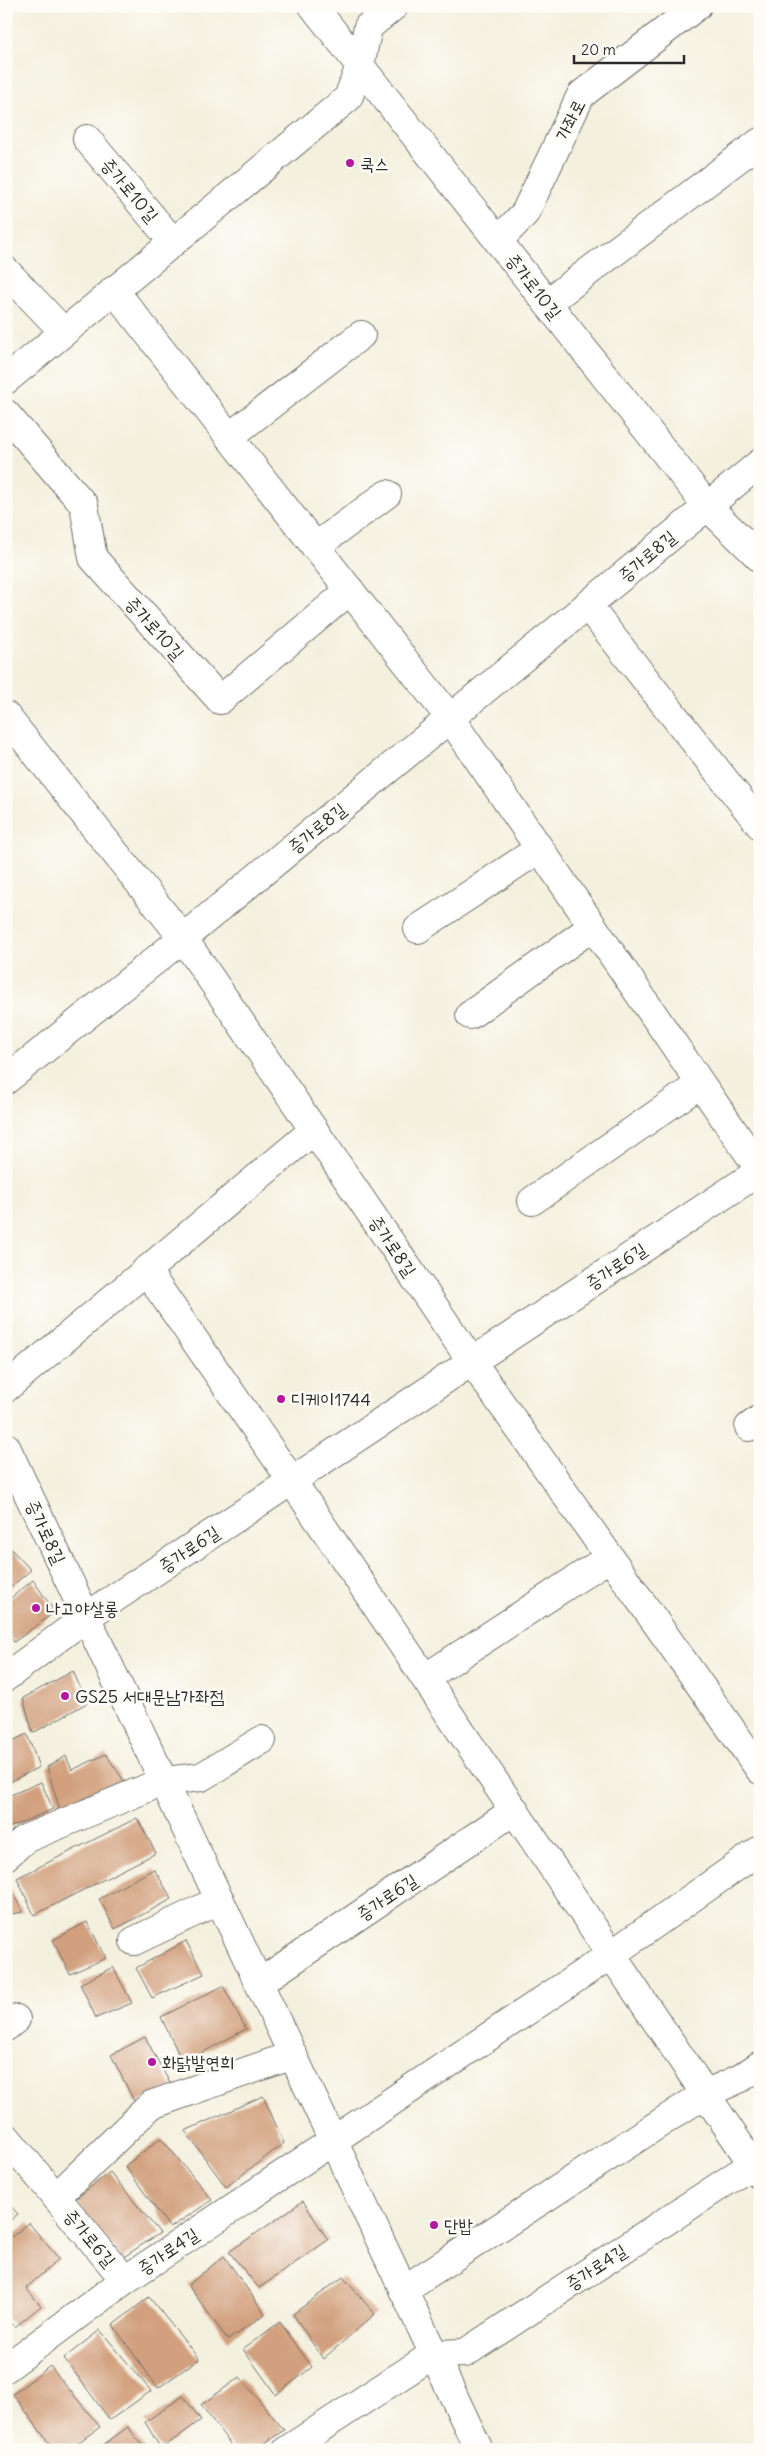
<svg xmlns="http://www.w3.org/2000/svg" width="766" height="2456" viewBox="0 0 766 2456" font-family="Delius,'Poor Story',sans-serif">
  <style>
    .building { fill: #d2a07e }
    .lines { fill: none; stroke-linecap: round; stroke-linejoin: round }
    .minor-casing { stroke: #71706a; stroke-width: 30 }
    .minor { stroke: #fff; stroke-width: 28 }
    .poi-dot { fill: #b5179e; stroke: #fdfcf7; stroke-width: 2 }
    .labels { text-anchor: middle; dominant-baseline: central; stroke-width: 5; stroke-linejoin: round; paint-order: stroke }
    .street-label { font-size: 18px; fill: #2b2b2b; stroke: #fdfcf7 }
    .poi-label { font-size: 18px; fill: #2b2b2b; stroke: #fdfcf7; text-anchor: start }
  </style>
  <rect width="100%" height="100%" fill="#fdfcf7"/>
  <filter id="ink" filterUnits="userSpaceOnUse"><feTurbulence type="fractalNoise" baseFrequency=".02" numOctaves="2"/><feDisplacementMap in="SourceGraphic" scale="10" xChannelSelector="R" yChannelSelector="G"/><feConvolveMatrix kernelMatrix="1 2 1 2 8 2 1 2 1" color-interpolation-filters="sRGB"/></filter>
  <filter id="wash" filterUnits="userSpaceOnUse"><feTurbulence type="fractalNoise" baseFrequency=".0096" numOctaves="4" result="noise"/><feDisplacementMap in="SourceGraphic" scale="20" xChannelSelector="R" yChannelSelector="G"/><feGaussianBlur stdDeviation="1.12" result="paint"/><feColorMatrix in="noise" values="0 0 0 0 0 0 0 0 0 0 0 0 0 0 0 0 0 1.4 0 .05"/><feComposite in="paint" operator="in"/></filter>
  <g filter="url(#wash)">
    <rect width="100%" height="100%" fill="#f4f0de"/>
    <g id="blocks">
      <g class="building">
        <polygon points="6,1544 31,1570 6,1591"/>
        <polygon points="33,1580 55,1612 14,1642 6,1632 6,1602"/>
        <polygon points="73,1671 87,1703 33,1733 23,1698"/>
        <polygon points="27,1734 39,1767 6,1784 6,1744"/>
        <polygon points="106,1754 126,1784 61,1814 47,1767 66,1756 72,1770"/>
        <polygon points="41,1782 53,1809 6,1829 6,1797"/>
        <polygon points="137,1818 156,1853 34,1915 17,1878"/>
        <polygon points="154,1869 172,1899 115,1929 99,1899"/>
        <polygon points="9,1886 23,1912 6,1915 6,1888"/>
        <polygon points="87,1922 106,1958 70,1974 53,1940"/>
        <polygon points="186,1941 204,1974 152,1998 136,1968"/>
        <polygon points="113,1967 132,2003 96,2018 80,1984"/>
        <polygon points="223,1986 246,2029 183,2063 161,2017"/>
        <polygon points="145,2037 172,2087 135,2103 111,2055"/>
        <polygon points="263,2096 284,2143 226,2187 185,2131"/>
        <polygon points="161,2138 212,2200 170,2228 125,2166"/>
        <polygon points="110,2172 160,2233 122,2258 74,2200"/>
        <polygon points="6,2201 18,2214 6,2224"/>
        <polygon points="303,2201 328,2240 259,2288 229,2252"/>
        <polygon points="29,2223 59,2259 26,2288 41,2306 15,2327 6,2317 6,2241"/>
        <polygon points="224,2256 265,2314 228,2340 188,2285"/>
        <polygon points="343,2277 375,2314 323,2359 293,2314"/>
        <polygon points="149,2297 199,2359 158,2388 113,2325"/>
        <polygon points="280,2322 312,2367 276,2395 243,2349"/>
        <polygon points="100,2330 151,2391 110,2420 64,2358"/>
        <polygon points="50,2366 100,2427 68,2450 54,2450 13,2394"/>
        <polygon points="240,2377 284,2430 255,2450 235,2450 201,2405"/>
        <polygon points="183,2396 201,2420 161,2449 145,2422"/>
        <polygon points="128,2427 146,2450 96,2450"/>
      </g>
    </g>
  </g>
  <g filter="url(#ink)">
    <use href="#blocks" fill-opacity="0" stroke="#71706a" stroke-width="1"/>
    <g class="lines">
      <g class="minor-casing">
        <g id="minor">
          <polyline points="313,6 707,506 760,558"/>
          <polyline points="87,139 173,242"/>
          <polyline points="498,241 525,213 581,95 697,6"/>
          <polyline points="6,271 64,332"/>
          <polyline points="114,290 450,718 760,1170"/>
          <polyline points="547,303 760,142"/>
          <polyline points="6,380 348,98 360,66 368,27 394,6"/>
          <polyline points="6,414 84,505 93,558 220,700 350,590"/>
          <polyline points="229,437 361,335"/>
          <polyline points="315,547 387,494"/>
          <polyline points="587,605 760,825"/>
          <polyline points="6,716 183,938 472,1362 760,1770"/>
          <polyline points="418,929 539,849"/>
          <polyline points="470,1015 592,927"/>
          <polyline points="6,1080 183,938 760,463"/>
          <polyline points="532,1201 700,1084"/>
          <polyline points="146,1270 292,1481 760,2175"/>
          <polyline points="6,1388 314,1130"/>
          <polyline points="749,1427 760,1419"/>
          <polyline points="6,1447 479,2450"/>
          <polyline points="6,1677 86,1617 760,1171"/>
          <polyline points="425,1678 610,1557"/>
          <polyline points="6,1856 25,1839 164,1781 201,1777 262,1740"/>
          <polyline points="134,1941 220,1900"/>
          <polyline points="259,1983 515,1810"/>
          <polyline points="6,2027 16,2019"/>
          <polyline points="6,2137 125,2280"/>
          <polyline points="56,2197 151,2105 293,2055"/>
          <polyline points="403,2290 705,2094 741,2078 760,2065"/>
          <polyline points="6,2368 125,2280 612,1954 760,1850"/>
          <polyline points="287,2450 434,2354 465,2353 753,2164"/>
        </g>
      </g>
      <use href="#minor" class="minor"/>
    </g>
  </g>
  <g class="poi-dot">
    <circle cx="350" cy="163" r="5"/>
    <circle cx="281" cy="1399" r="5"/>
    <circle cx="36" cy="1608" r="5"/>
    <circle cx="65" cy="1696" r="5"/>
    <circle cx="152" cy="2062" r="5"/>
    <circle cx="434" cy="2225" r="5"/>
  </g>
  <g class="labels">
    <g class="street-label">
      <text transform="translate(570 120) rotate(-63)">가좌로</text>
      <text transform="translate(130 190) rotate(50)">증가로10길</text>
      <text transform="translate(534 286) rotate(52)">증가로10길</text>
      <text transform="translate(647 556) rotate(-40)">증가로8길</text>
      <text transform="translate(155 628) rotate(48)">증가로10길</text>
      <text transform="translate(317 828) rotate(-39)">증가로8길</text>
      <text transform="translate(393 1246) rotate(56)">증가로8길</text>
      <text transform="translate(616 1266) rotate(-34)">증가로6길</text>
      <text transform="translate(46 1532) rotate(65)">증가로8길</text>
      <text transform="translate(189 1549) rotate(-34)">증가로6길</text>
      <text transform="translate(387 1897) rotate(-34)">증가로6길</text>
      <text transform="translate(90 2238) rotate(50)">증가로6길</text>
      <text transform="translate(168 2251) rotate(-34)">증가로4길</text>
      <text transform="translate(596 2267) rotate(-33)">증가로4길</text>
    </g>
    <g class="poi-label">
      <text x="360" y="163">쿡스</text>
      <text x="291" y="1399">디케이1744</text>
      <text x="46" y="1608">나고야살롱</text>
      <text x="75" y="1696">GS25 서대문남가좌점</text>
      <text x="162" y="2062">화닭발연희</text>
      <text x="444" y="2225">단밥</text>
    </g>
  </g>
  <rect width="766" height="2456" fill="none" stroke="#fdfcf7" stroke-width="25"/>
  <path d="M574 55v8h110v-8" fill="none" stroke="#2b2b2b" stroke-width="2.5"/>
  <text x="581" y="55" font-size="15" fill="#2b2b2b" stroke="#fdfcf7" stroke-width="4" paint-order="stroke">20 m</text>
</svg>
